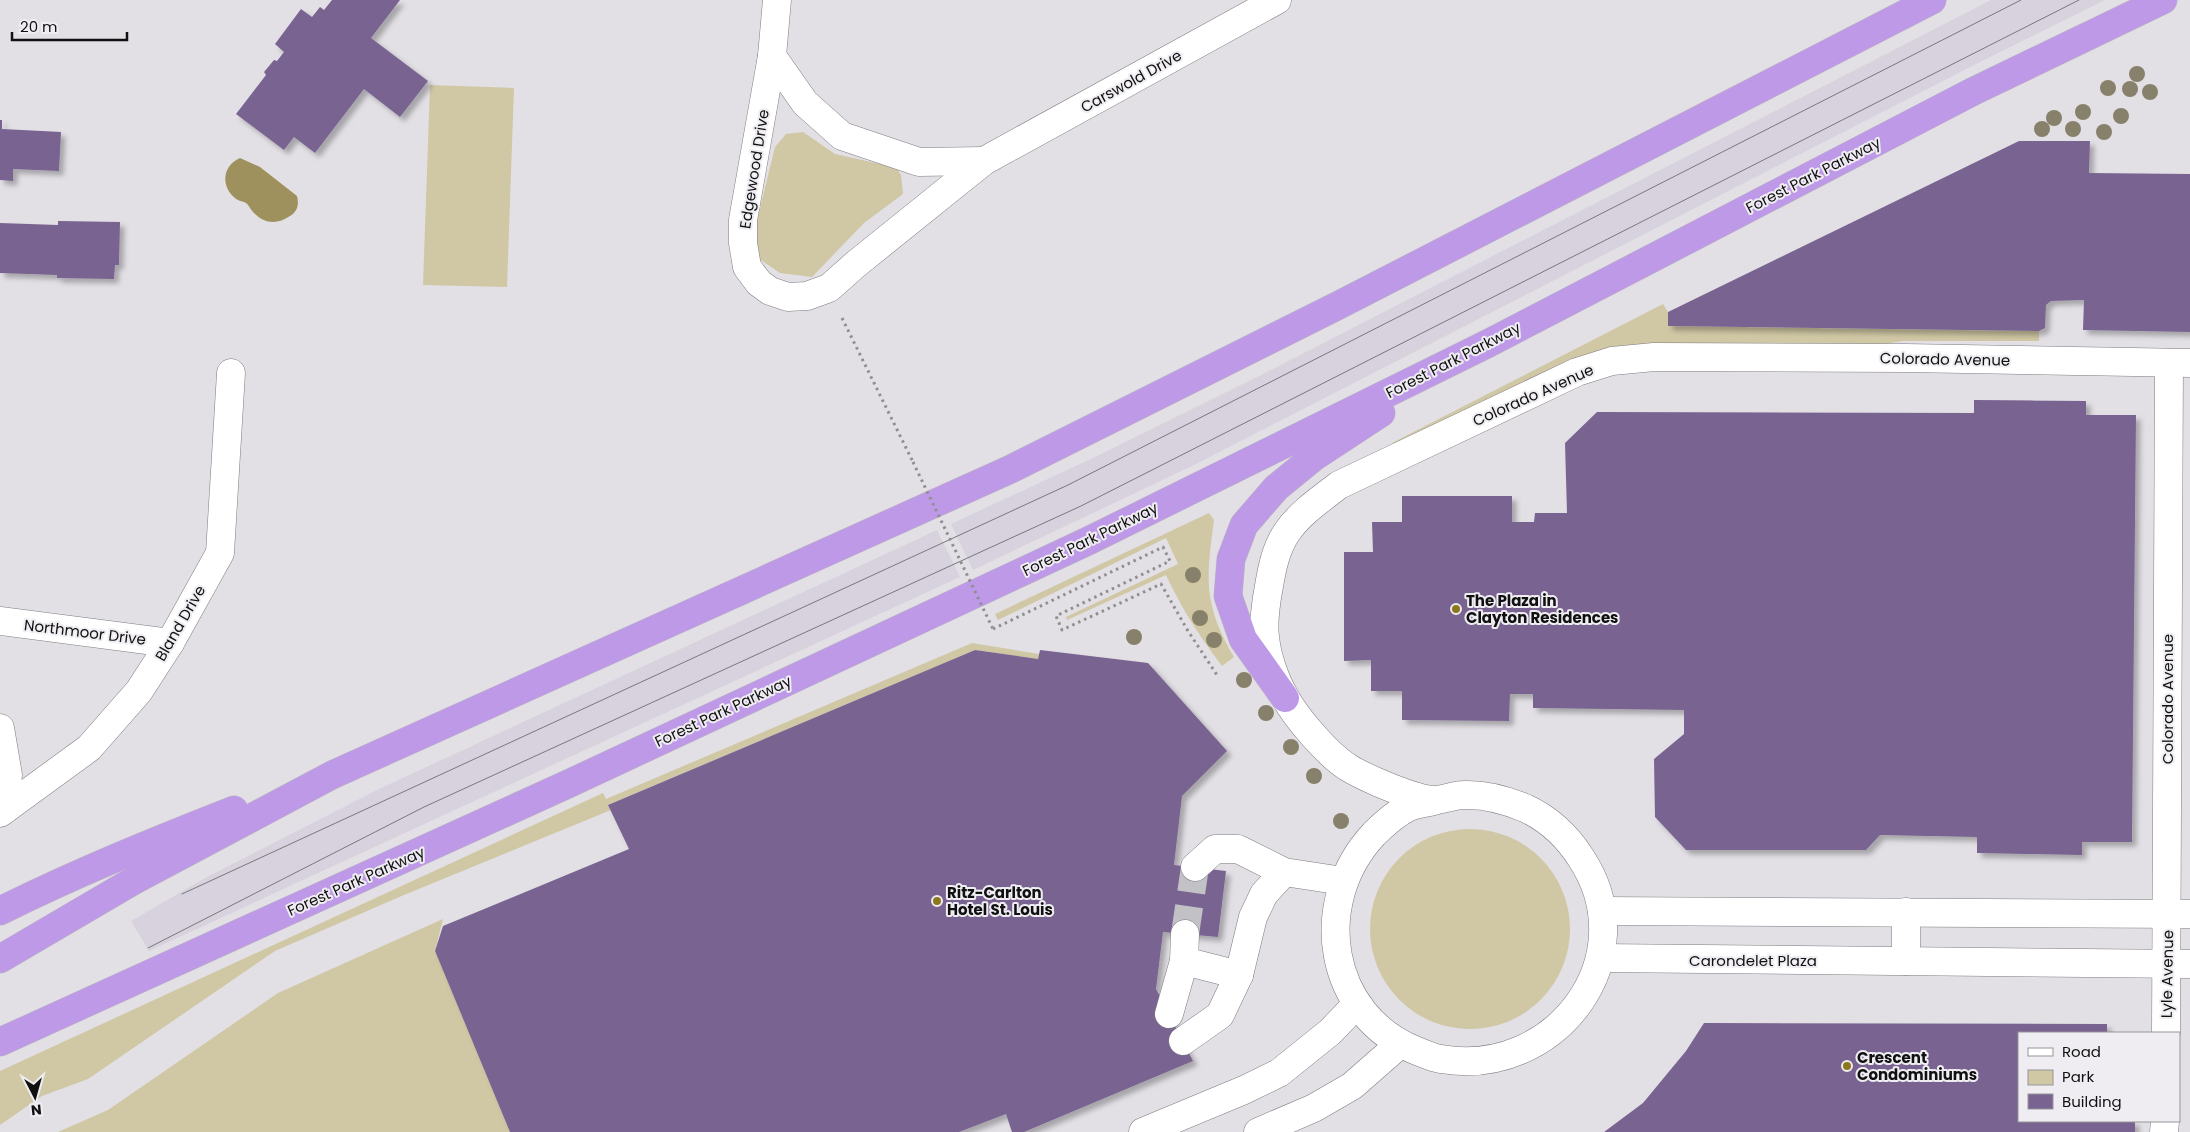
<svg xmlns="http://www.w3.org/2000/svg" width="2190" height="1132" viewBox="0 0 2190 1132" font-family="Poppins,sans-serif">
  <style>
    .built { fill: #d7d2de }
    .green { fill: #d0c7a4 }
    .water { fill: #9e915d }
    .building { fill: #796491; filter: url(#shadow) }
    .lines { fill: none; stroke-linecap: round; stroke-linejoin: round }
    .minor-tunnel { stroke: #c2c1c5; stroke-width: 28; stroke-dasharray: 28 14; stroke-linecap: butt }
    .minor-casing { stroke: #7e7c81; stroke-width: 29 }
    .highway-casing { stroke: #bcbcbc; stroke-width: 29 }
    .path { stroke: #8f8e91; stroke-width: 3; stroke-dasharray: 2.5 4; stroke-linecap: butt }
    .minor { stroke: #fff; stroke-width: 28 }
    .highway { stroke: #be99e8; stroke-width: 28 }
    .tram { stroke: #79787b; stroke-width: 1 }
    .path-bridge { stroke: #8f8e91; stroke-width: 3; stroke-dasharray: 2.5 4; stroke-linecap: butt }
    .tree { fill: #87806a }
    .poi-dot { fill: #8c781c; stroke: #efedf2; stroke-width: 2 }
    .labels { text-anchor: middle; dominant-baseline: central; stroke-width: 4; stroke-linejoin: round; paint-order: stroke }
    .street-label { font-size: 15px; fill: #101011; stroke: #efedf2 }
    .poi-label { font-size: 15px; font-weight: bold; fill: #101011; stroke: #efedf2; text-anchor: start }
  </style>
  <defs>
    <filter id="shadow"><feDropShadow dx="4.5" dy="4.5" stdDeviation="2.5" flood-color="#0004"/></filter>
  </defs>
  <rect width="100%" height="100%" fill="#e2e0e5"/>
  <g class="built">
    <polygon points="1991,0 2105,0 1982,61 1192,466 973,570 951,524 1095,457 1261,375"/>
    <polygon points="937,530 960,577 149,951 131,921 207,877 379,789"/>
  </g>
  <g class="green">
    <polygon points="430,85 514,88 507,287 423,285"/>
    <polygon points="803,132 835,154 880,164 894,164 901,175 903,194 864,223 812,277 780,273 755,256 752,241 775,147 786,134"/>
    <polygon points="1663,304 1668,312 1668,326 2039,331 2039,341 1903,341 1866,347 1625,346 1600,351 1397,445 1392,443"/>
    <path d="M 1209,513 L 1214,520 C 1206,580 1203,603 1234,657 L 1222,666 C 1199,635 1183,611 1166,575 L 1067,620 L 1066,617 L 1178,564 L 1166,538 L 998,620 L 995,614 Z"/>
    <polygon points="972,643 1039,654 1038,659 975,650 608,805 611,810 404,895 275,951 88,1079 42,1096 0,1125 0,1071 603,793 606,799"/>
    <circle cx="1470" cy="929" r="100"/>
    <polygon points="443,919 435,951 510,1132 58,1132 108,1110 278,993"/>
  </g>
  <path class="water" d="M 240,158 L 260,167 L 297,196 C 299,204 298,211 290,216 C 277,225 264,224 253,212 C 250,209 249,205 246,203 C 242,201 238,201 235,198 C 220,186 223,165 240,158 Z"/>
  <g class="building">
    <polygon points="332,0 400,0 371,38 428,81 400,117 364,89 315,153 294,137 284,150 236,114 266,75 264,72 274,60 277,61 284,52 275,44 301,9 312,17 320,7 324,10"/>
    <polygon points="0,120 2,120 2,129 61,132 59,171 13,169 13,181 0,180"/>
    <polygon points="2019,141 2090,141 2089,173 2190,174 2190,332 2083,330 2084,300 2051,301 2046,305 2045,328 2039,331 1668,326 1668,312"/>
    <polygon points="58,221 120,222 119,265 115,265 114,279 57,278 57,275 0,273 0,223 58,225"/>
    <polygon points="1974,400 2086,401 2086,415 2136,415 2132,842 2082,842 2082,855 1977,853 1977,837 1880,835 1866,850 1686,850 1655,817 1654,759 1684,734 1684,710 1533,708 1533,694 1510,694 1509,721 1402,720 1402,691 1371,691 1371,660 1344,661 1344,552 1373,552 1372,522 1402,522 1402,496 1512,496 1512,522 1534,522 1535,513 1567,513 1565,443 1597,412 1974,413"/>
    <polygon points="975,650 1038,659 1040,650 1148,663 1227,751 1182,796 1174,865 1226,871 1218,937 1163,932 1156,989 1193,1061 1024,1132 1012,1132 1006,1114 959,1132 510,1132 435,951 443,926 629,849 608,805"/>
    <polygon points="1704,1023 2107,1024 2107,1033 2019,1033 2019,1121 2135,1121 2135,1132 1604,1132 1643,1103 1686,1051"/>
  </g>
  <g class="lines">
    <polyline class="minor-tunnel" points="1185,934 1195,867"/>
    <g class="minor-casing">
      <g id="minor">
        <polyline points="777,0 772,56 743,220 743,243 747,267 759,283 770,291 788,297 807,296 829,288 856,264 984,161 1277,0"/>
        <polyline points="772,56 805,103 842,136 919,162 984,161"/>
        <polyline points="0,621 170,643"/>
        <polyline points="0,728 8,775 4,810"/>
        <path d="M 1434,801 C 1426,803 1417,804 1409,807 C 1396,813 1384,824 1374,834 C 1310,902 1327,1016 1417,1051 C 1425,1054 1433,1058 1441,1059 C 1555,1079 1647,958 1581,858 C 1567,836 1549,819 1525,808 C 1506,800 1485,794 1463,795 C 1453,795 1442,801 1432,800 C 1414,798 1394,789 1377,782 C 1368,778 1357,773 1349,768 C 1329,756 1296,718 1285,697 C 1275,680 1267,657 1265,637 C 1263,621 1266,602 1269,586 C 1272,568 1276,548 1287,532 C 1300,513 1321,499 1339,485 L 1577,372 L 1612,361 L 1654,357 L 1906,358 L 2190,363"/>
        <polyline points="0,813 89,748 139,691 170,643 220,553 231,373"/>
        <polyline points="1195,867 1215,849 1238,849 1284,872 1343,881"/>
        <polyline points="1602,911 2190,914"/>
        <polyline points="1906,912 1906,961"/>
        <polyline points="1600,958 2190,964"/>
        <polyline points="1184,961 1239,975"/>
        <polyline points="1169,1014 1184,961 1185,934"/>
        <polyline points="2166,1033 2169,363"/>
        <polyline points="1183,1041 1220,1015 1239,975 1253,917 1264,894 1284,872"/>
        <polyline points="1143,1132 1244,1090 1279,1073 1330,1032 1357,1004"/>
        <polyline points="1258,1132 1314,1108 1352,1086 1400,1044"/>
        <polyline points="2164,1132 2165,1121"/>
      </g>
    </g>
    <g class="highway-casing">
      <g id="highway">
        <polyline points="1285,698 1243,639 1228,596 1231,559 1244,525 1276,488 1314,457 1381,413"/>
        <path d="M 0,911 C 76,873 155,841 234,810"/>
        <polyline points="0,959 133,881 332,775 1011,469 1339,305 1932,0"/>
        <polyline points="0,1042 568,784 1088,541 1487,344 1974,91 2163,0"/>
      </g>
    </g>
    <g class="path">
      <polyline points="842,318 913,462"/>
      <polyline points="993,629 1163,547 1170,561 1056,616 1062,630 1161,584 1188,631 1217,675"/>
    </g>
    <use href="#minor" class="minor"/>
    <use href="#highway" class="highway"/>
    <g class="tram">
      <polyline points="182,894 1068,485 2021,0"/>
      <polyline points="148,948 424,807 1081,506 2079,0"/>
    </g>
    <polyline class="path-bridge" points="913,462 993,629"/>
  </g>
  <g class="tree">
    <circle cx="2137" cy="74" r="8"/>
    <circle cx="2108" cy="88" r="8"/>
    <circle cx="2130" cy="89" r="8"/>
    <circle cx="2150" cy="92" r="8"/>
    <circle cx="2083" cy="112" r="8"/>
    <circle cx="2121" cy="116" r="8"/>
    <circle cx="2054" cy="118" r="8"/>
    <circle cx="2042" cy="129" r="8"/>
    <circle cx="2073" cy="129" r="8"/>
    <circle cx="2104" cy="132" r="8"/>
    <circle cx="1193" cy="575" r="8"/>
    <circle cx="1200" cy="618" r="8"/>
    <circle cx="1134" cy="637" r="8"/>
    <circle cx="1214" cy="640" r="8"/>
    <circle cx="1244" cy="680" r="8"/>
    <circle cx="1266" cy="713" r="8"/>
    <circle cx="1291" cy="747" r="8"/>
    <circle cx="1314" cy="776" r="8"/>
    <circle cx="1341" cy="821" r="8"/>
  </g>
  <g class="poi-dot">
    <circle cx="1456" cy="609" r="5"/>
    <circle cx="937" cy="901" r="5"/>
    <circle cx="1847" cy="1066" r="5"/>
  </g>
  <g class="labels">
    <g class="street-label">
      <text transform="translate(1131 81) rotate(-29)">Carswold Drive</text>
      <text transform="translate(754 169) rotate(-81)">Edgewood Drive</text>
      <text transform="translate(1813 175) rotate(-27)">Forest Park Parkway</text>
      <text transform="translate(1945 359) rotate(1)">Colorado Avenue</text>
      <text transform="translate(1453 360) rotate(-27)">Forest Park Parkway</text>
      <text transform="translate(1533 395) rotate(-24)">Colorado Avenue</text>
      <text transform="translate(1090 539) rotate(-26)">Forest Park Parkway</text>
      <text transform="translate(180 623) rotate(-60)">Bland Drive</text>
      <text transform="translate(85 632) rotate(7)">Northmoor Drive</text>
      <text transform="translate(2167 699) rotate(-90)">Colorado Avenue</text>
      <text transform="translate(723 711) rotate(-25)">Forest Park Parkway</text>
      <text transform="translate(356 881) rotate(-24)">Forest Park Parkway</text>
      <text x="1753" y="960">Carondelet Plaza</text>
      <text transform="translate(2167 974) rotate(-89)">Lyle Avenue</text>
    </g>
    <g class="poi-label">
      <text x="1466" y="600">The Plaza in<tspan x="1466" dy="17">Clayton Residences</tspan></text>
      <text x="947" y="892">Ritz-Carlton<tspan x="947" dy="17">Hotel St. Louis</tspan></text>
      <text x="1857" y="1057">Crescent<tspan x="1857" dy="17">Condominiums</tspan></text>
    </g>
  </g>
  <rect x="2018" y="1032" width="162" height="90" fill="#efedf2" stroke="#969598"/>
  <rect x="2028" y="1048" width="25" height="8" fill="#ffffff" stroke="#969598"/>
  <text x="2062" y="1057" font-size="15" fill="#101011">Road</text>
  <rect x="2028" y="1070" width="25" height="15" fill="#d0c7a4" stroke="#969598"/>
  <text x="2062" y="1082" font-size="15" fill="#101011">Park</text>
  <rect x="2028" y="1094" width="25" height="15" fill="#796491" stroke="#969598"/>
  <text x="2062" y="1107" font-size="15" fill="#101011">Building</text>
  <g transform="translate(35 1097) rotate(174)" stroke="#efedf2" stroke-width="4" paint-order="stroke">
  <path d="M0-4L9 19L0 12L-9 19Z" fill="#101011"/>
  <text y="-8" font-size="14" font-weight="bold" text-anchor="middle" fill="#101011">N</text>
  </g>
  <path d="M12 32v8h115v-8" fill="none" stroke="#101011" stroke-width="2.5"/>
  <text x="20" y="32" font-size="15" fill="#101011" stroke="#efedf2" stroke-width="4" paint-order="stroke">20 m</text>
</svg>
